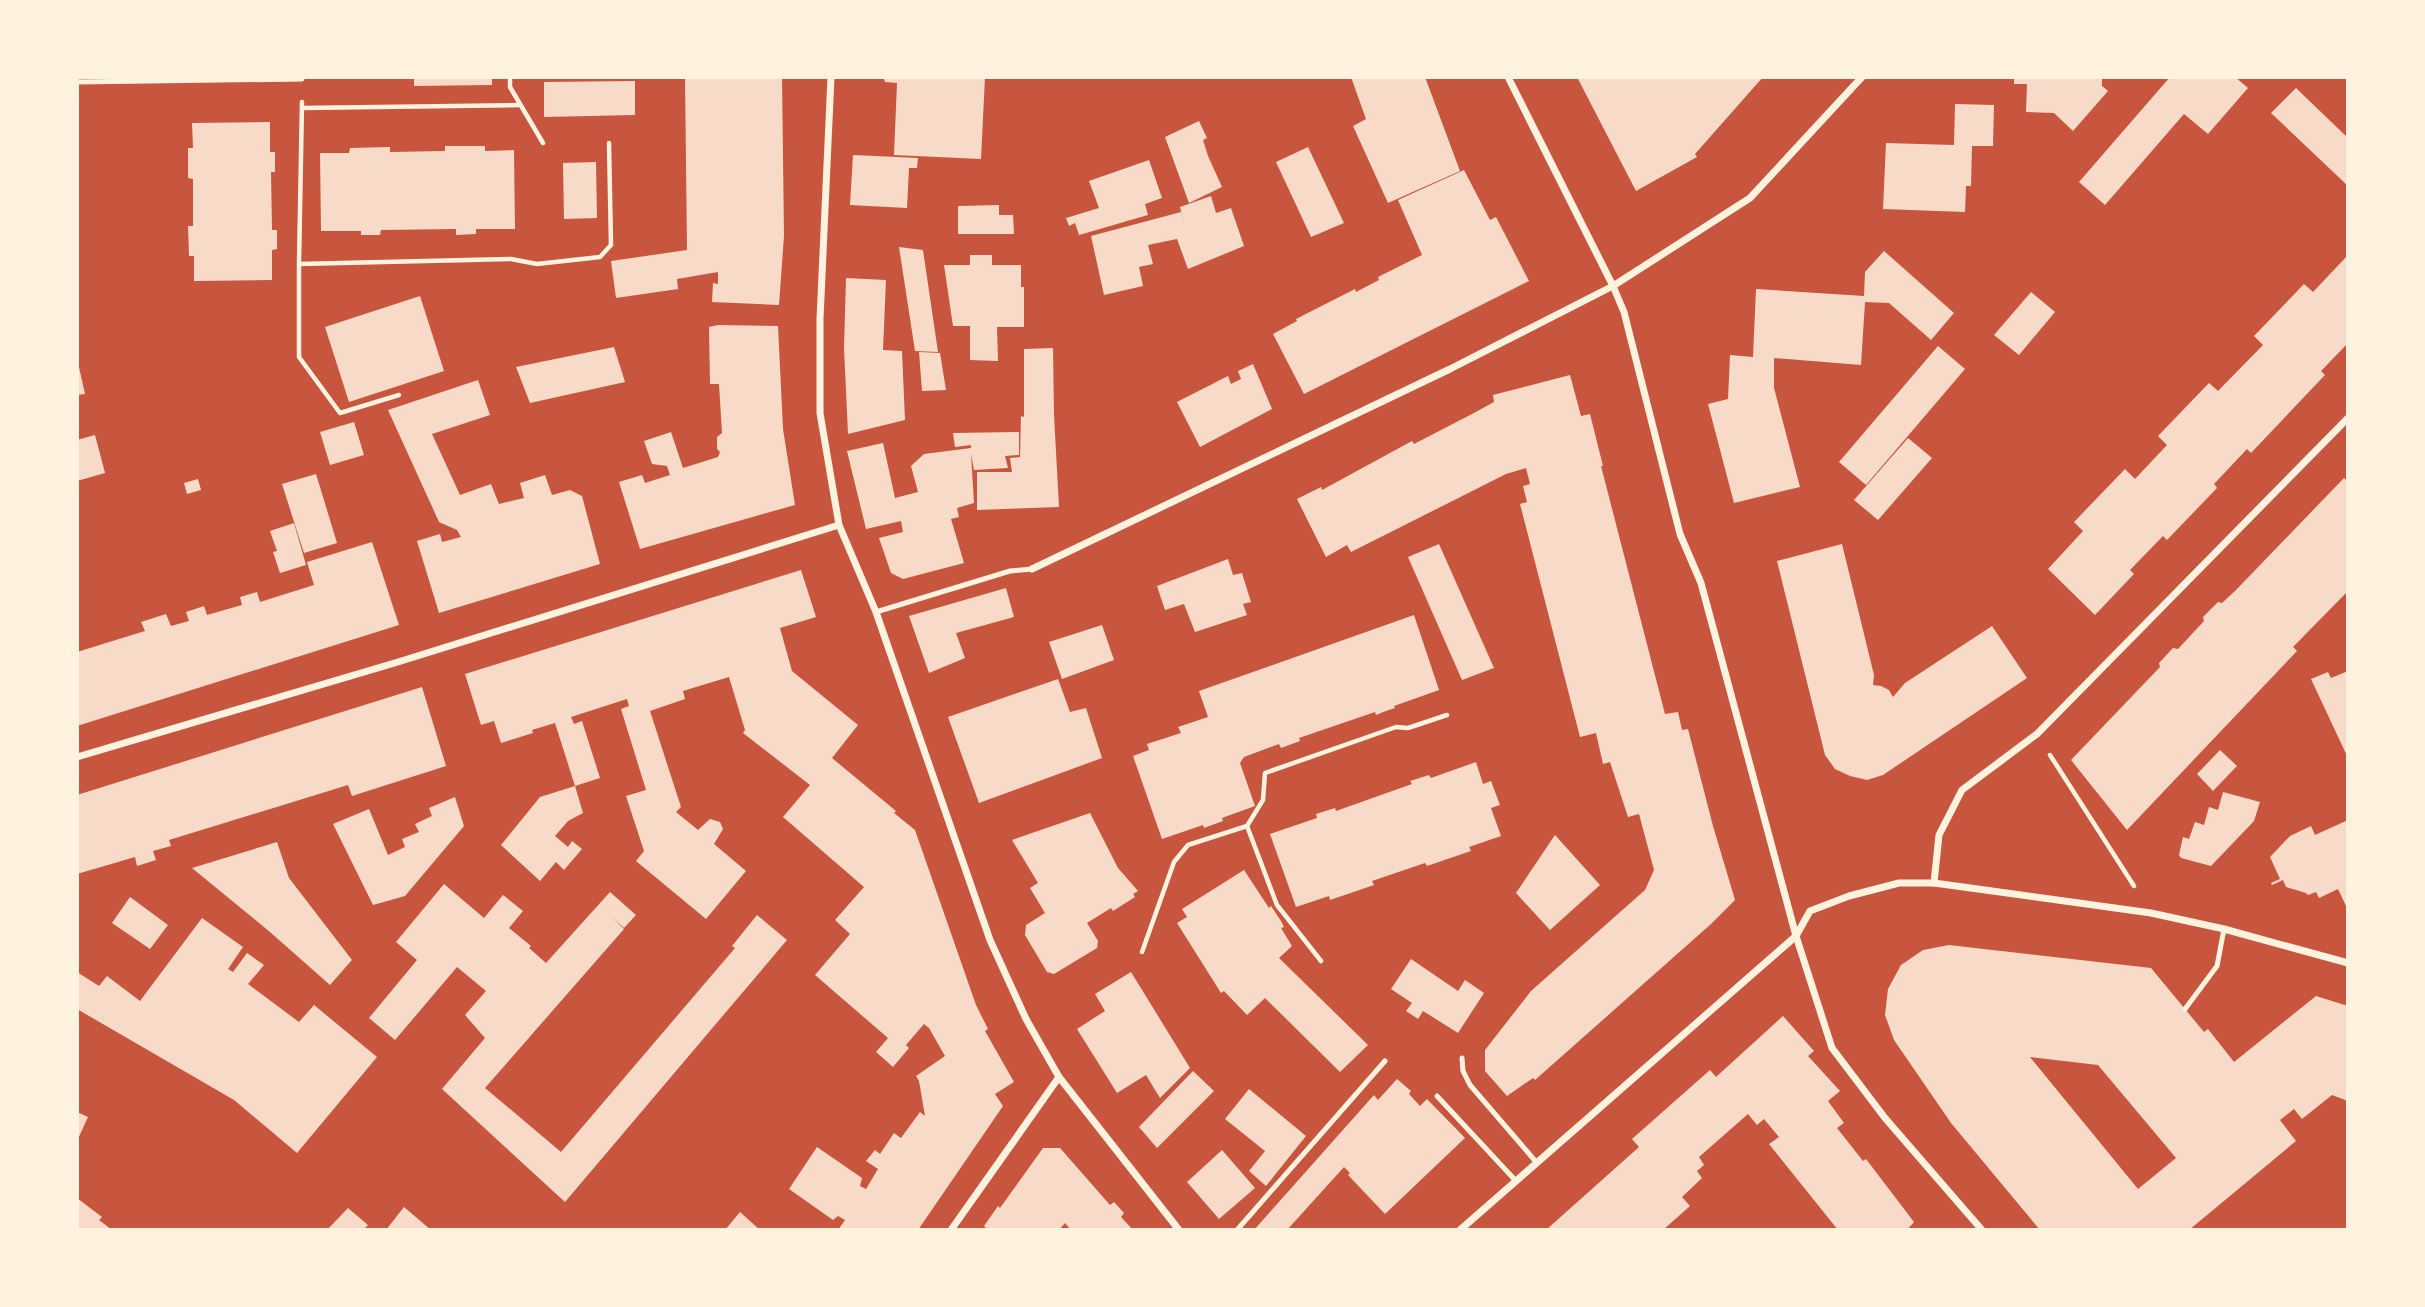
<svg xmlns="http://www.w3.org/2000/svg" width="2425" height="1307" viewBox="0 0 2425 1307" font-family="'PT Serif',serif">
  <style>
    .building { fill: #f7dbc8; fill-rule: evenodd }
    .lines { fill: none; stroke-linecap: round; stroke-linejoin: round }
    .path { stroke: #fff3e0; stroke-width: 4.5 }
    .service { stroke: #fff3e0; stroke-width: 5 }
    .minor { stroke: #fff3e0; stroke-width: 7 }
  </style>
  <rect width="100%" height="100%" fill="#c8553d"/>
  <g class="building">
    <polygon points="414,77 492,77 492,85 414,86"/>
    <polygon points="685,77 782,77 784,236 779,305 712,302 713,283 718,284 718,272 677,279 678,289 616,298 611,261 687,250"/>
    <polygon points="898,77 985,77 981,159 894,155 897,83 885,82 884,79 898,79"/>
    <polygon points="1351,77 1425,77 1460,171 1388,203 1353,126 1366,119"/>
    <polygon points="1577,77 1763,77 1695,154 1697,157 1636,191"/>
    <polygon points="2014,77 2102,77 2102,86 2108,91 2073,131 2054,113 2026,112 2027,84 2014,84"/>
    <polygon points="2170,77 2235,77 2248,88 2208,134 2184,114 2105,205 2079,182"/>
    <polygon points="635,81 635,115 544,117 544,82"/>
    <polygon points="2296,88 2348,138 2348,186 2271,113"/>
    <polygon points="1955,104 1994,105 1993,146 1972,146 1971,186 1966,186 1965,212 1883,209 1886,143 1954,145"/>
    <polygon points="1199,121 1207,138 1203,140 1208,156 1222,187 1189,203 1165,137"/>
    <polygon points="270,122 270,152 275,152 275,172 271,172 272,230 277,230 277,249 272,250 272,280 194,281 194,256 189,256 188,226 193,226 193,179 188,178 188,148 193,148 192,123"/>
    <polygon points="445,146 485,146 485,151 514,150 515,229 476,229 476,234 456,235 456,229 381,230 380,235 361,235 361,231 321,231 320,153 349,153 350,148 390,147 390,152 445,151"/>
    <polygon points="1308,147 1344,223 1311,237 1276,162"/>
    <polygon points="853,155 918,158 917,168 909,168 907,208 850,205"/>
    <polygon points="1149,160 1162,198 1145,204 1148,215 1079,235 1075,223 1069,226 1066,218 1099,208 1089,181"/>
    <polygon points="596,162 597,218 564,219 563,163"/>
    <polygon points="1464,170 1490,220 1496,217 1529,281 1304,394 1273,334 1297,321 1296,319 1355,289 1356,292 1379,280 1378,277 1422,255 1398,200"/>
    <polygon points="1211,196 1216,213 1231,208 1244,246 1188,269 1177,239 1148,245 1153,264 1139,267 1143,286 1104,295 1091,236 1181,212 1184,224 1180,207"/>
    <polygon points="999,205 999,215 1013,215 1014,234 958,234 958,206"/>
    <polygon points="899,247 923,250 938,352 915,351"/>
    <polygon points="1884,251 1954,313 1931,340 1889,303 1865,302 1861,365 1774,358 1774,388 1800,487 1734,503 1708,404 1728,399 1730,355 1753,357 1756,289 1864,296 1865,272"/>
    <polygon points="970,255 992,255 992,265 1021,265 1021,287 1024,287 1024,327 997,327 998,361 970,360 970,326 953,326 944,265 970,265"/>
    <polygon points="2348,255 2348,343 2321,371 2325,375 2251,453 2247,449 2214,484 2217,488 2167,540 2163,536 2130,570 2134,574 2095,615 2048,569 2083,531 2074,522 2125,469 2135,479 2167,445 2158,436 2209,383 2218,391 2263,345 2254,336 2304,284 2313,292"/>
    <polygon points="846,278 886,280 883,350 902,351 905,420 848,434 844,348"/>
    <polygon points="2031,292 2055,312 2019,355 1994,335"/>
    <polygon points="420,296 444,371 349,402 325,327"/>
    <polygon points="718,325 778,326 783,429 795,505 640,549 619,482 642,475 645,483 670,475 667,466 652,464 644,441 671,432 683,468 718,457 720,452 717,449 717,437 722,433 719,384 710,384 709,327"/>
    <polygon points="1938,346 1965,369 1866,485 1839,462"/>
    <polygon points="614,347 625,382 530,403 516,367"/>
    <polygon points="1053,348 1054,415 1059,507 977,510 977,472 1012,472 1010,458 1020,457 1021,416 1024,417 1024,349"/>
    <polygon points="919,352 940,353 946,390 922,391"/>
    <polygon points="77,358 85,394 77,395"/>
    <polygon points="1253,364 1272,409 1200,447 1177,402 1228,376 1231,384 1241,379 1238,371"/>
    <polygon points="1570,375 1581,416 1590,414 1603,466 1601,466 1665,714 1678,712 1682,730 1688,729 1713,826 1735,900 1711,924 1535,1080 1533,1078 1507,1096 1485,1071 1485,1050 1531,991 1645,890 1654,870 1639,814 1628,817 1610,762 1603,764 1596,733 1580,737 1520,504 1527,502 1523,486 1530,484 1526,468 1506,474 1351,552 1347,545 1326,557 1297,499 1321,487 1322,490 1412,441 1414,444 1472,414 1494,402 1493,395"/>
    <polygon points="478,380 490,415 432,434 460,495 491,484 499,504 524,498 520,483 545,475 552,495 570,490 582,496 600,564 439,613 417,541 440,534 442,542 461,537 457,530 439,522 388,410"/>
    <polygon points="354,422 364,455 330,465 320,432"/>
    <polygon points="1019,432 1019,455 1005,456 1008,468 974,470 971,454 974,503 957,508 959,517 951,519 964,563 903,579 891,573 879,538 903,532 901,521 866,529 847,451 883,443 895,498 918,492 911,466 924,454 971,448 971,445 955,447 953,433"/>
    <polygon points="95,435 105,473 77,481 77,440"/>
    <polygon points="1908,438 1932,458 1878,520 1854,500"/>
    <polygon points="316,474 337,543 304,553 282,484"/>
    <polygon points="2344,478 2348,482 2348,591 2293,647 2297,651 2127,830 2071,760 2160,667 2159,663 2173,648 2178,649 2204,621 2203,617 2218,602 2222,603 2235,591"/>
    <polygon points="198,479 201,490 187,494 184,483"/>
    <polygon points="294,523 306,565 280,573 273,552 277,551 270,531"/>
    <polygon points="372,542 399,625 77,726 77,652 145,631 141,622 166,614 171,626 189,621 186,612 204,606 207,615 242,605 240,597 257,592 260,602 314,585 307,562"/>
    <polygon points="1439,544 1494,668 1462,680 1408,557"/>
    <polygon points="1842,544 1874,675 1873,685 1881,686 1889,690 1893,697 1905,683 1992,626 2027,678 1883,775 1867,780 1850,776 1835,769 1825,755 1777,561"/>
    <polygon points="1228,559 1233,575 1242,573 1251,602 1243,604 1247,615 1195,632 1184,604 1165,610 1157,586"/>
    <polygon points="801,570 816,617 780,628 792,671 858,725 832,758 896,811 894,813 915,830 976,1005 988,1029 985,1031 1014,1082 995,1094 1003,1106 918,1230 838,1230 845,1220 838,1216 833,1220 789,1189 817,1147 862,1178 860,1186 866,1189 878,1169 866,1161 875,1150 880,1154 894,1133 901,1138 920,1112 925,1116 919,1081 916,1076 945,1056 929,1028 924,1024 906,1045 909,1048 893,1067 876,1052 888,1038 815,975 850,934 835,920 864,887 783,817 810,785 743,733 745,730 729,677 683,691 685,699 650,711 681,807 676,812 698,830 710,819 720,822 723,829 714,844 746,871 706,919 636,861 644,851 626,796 646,790 621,709 629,706 627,699 571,717 574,724 582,721 600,778 575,786 555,723 532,730 533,733 501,743 494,721 481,725 465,674"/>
    <polygon points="1006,588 1014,617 956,633 965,658 929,673 909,616"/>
    <polygon points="1414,615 1439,690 1394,706 1395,708 1386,711 1376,715 1375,712 1299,738 1300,741 1281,748 1279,744 1244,757 1240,763 1255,806 1222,818 1223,821 1204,828 1203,825 1162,839 1133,756 1149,750 1147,744 1181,733 1178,727 1208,717 1199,691"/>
    <polygon points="1102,625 1114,660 1062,679 1049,642"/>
    <polygon points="2348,671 2348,758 2311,679 2328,672 2331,678"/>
    <polygon points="1058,679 1070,712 1086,708 1102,758 979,803 948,717"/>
    <polygon points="422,687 446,766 352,796 348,785 169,840 171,846 153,851 156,860 137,866 135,857 77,874 77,795"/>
    <polygon points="2220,750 2237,766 2213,791 2197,774"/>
    <polygon points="1476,762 1483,784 1491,781 1500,805 1491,808 1501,836 1469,847 1471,851 1427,866 1425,863 1372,881 1374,885 1330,900 1329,896 1296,907 1270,834 1317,818 1316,814 1335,808 1336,811 1412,784 1410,781 1429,775 1431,778"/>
    <polygon points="575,786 583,813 568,821 555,836 568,847 572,841 582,849 564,870 556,862 540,881 501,845 540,797"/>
    <polygon points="2223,792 2260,802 2254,821 2211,866 2181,858 2179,855 2183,837 2189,839 2195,822 2204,825 2209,807 2218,810"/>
    <polygon points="455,797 464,826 405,896 373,905 333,824 369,809 388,855 405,847 402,839 419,832 415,824 432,816 429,808"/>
    <polygon points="1090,813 1118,868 1138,891 1133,894 1135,897 1113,911 1111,908 1087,923 1098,941 1097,948 1054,974 1047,972 1025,935 1026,925 1045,913 1030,888 1038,883 1012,840"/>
    <polygon points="2348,820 2348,905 2346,906 2338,889 2319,898 2316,892 2308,895 2306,893 2286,887 2283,880 2272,885 2271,883 2280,879 2270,857 2290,836 2311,826 2315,835"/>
    <polygon points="1555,835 1600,885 1550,930 1516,893"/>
    <polygon points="277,842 289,878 352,960 330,985 270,932 192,868"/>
    <polygon points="1244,870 1269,908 1271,906 1281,921 1284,927 1281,928 1292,946 1279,958 1368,1045 1340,1072 1265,998 1247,1015 1224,991 1221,993 1177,923 1187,917 1182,909"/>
    <polygon points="444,884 484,918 503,895 523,911 509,928 531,946 529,948 546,963 610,892 636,915 624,928 612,917 624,929 485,1088 561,1152 735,948 732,946 757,915 787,940 565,1202 442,1089 485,1038 465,1015 486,991 457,967 395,1040 369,1018 417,960 396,942"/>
    <polygon points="130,897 168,925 150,949 112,923"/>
    <polygon points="202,918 243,947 228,969 233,972 247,953 264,965 248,984 299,1022 314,1005 377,1057 297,1153 234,1100 77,1009 77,972 99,986 107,976 140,1001"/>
    <path d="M 1949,945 L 2151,968 L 2204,1032 L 2208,1029 L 2234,1062 L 2316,996 L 2348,1006 L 2348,1101 L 2332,1095 L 2302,1119 L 2294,1109 L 2280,1120 L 2296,1141 L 2189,1230 L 2040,1230 L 1951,1123 L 1894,1040 L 1885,1015 L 1888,989 L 1901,965 L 1923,950 ZM 2030,1057 L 2098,1065 L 2176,1158 L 2138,1189 Z"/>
    <polygon points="1411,959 1458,991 1465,980 1484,993 1458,1033 1423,1011 1418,1019 1406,1011 1412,1003 1391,989"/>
    <polygon points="1131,972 1190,1068 1160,1098 1146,1075 1117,1093 1077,1029 1105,1011 1095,994"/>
    <polygon points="1783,1016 1814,1051 1808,1056 1840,1091 1828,1101 1844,1123 1837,1128 1863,1161 1866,1159 1914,1222 1907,1230 1838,1230 1769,1144 1779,1137 1764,1119 1757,1125 1748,1114 1699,1157 1704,1165 1697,1171 1702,1178 1682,1197 1690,1206 1663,1230 1546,1230 1639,1147 1632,1139 1710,1070 1716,1077"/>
    <polygon points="1193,1071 1214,1091 1157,1148 1139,1127"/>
    <polygon points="1397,1079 1411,1091 1409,1094 1420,1106 1427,1099 1465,1138 1385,1214 1348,1175 1350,1173 1344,1167 1287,1230 1254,1230 1374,1095 1378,1100"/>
    <polygon points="1249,1089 1306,1136 1266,1186 1249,1171 1265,1151 1225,1119"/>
    <polygon points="77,1112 88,1117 77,1141"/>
    <polygon points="1043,1148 1060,1148 1110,1205 1114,1202 1124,1213 1121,1217 1133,1230 1071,1230 1065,1223 1059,1230 988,1230 984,1226 998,1206 1000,1208"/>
    <polygon points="1222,1150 1255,1188 1219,1219 1187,1182"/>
    <polygon points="77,1198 102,1217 99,1220 112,1230 77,1230"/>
    <polygon points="404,1207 431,1230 386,1230"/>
    <polygon points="348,1208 368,1225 363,1230 327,1230"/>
    <polygon points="740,1212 760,1230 725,1230"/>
  </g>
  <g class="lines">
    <g class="path">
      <polyline points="510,77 510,87 543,143"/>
      <polyline points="302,102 299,264 511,259 537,264 600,257 611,245 609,143"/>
      <polyline points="302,108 520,105"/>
      <polyline points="299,264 299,357 340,413 399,395"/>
      <polyline points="2050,755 2134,886"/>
      <polyline points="1247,826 1277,905 1321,961"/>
      <polyline points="1142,952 1174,862 1188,845 1247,826 1263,800 1265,773 1396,727 1408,728 1447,715"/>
    </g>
    <g class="service">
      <polyline points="77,82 302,79"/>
      <polyline points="876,612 1010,571 1032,569"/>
      <polyline points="2185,1009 2217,966 2224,929"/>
      <polyline points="1462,1058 1463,1071 1470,1085 1537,1163"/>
      <polyline points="1437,1096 1516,1181"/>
      <polyline points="1237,1230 1385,1061"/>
    </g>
    <g class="minor">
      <polyline points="831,77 820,319 820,413 839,525 876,612 990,940 1026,1019 1059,1077 1179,1230"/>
      <polyline points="1508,77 1613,286 1624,312 1680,534 1701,583 1796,936 1832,1048 1885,1118 1982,1230"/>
      <polyline points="1032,569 1450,369 1613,286 1750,198 1862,77"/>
      <polyline points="77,757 398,662 839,525"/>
      <polyline points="1934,883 1939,835 1962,790 2037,734 2348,418"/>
      <polyline points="951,1230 1059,1077"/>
      <polyline points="1460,1230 1796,936 1810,911 1849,896 1899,883 1934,883 2151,913 2224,929 2348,963"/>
    </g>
  </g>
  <rect width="2425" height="1307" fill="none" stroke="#fff3e0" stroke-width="158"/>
</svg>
